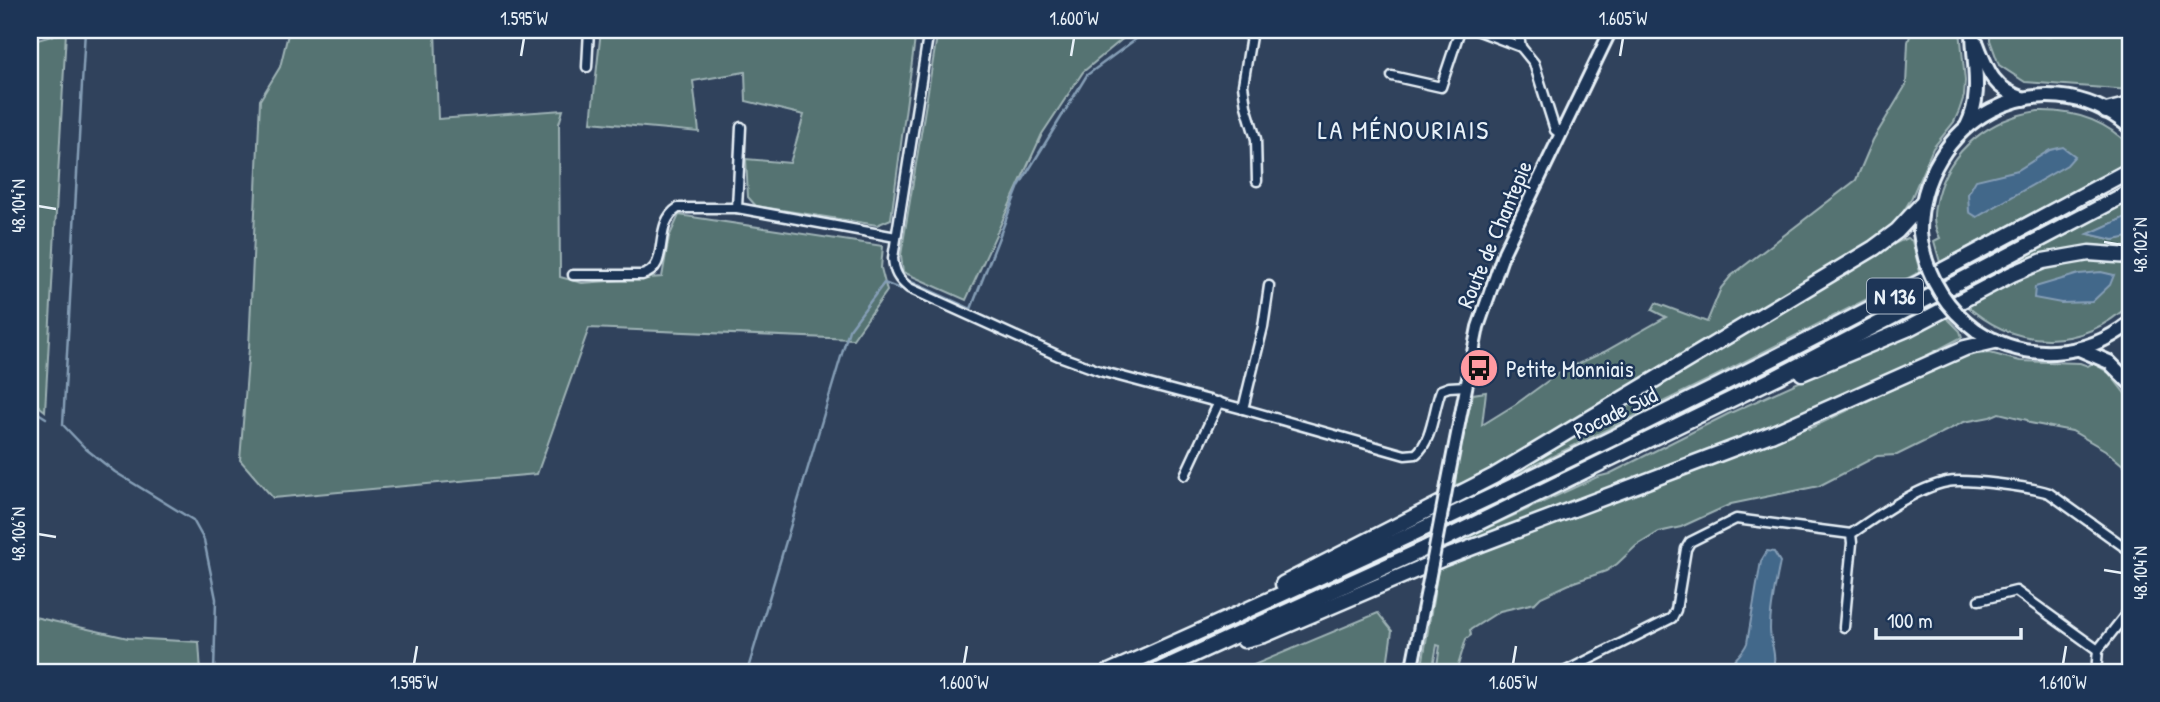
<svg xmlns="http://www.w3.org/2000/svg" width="2160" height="702" viewBox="0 0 2160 702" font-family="'Patrick Hand',sans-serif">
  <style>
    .green { fill: #547372; stroke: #9eb2b5; stroke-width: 2 }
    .water { fill: #43678a; stroke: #859eb6; stroke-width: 2 }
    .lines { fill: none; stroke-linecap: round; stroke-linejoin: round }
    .stream { stroke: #859eb6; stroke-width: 2.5 }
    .minor-casing { stroke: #e8f1f8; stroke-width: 13 }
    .tertiary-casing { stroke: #e8f1f8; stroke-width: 16 }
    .secondary-casing { stroke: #e8f1f8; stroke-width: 18 }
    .primary-casing { stroke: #e8f1f8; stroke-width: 18 }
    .trunk-casing { stroke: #e8f1f8; stroke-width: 19 }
    .minor { stroke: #1d3557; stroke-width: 8 }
    .tertiary { stroke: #1d3557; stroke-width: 10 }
    .secondary { stroke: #1d3557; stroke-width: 12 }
    .primary { stroke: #1d3557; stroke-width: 12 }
    .trunk { stroke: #1d3557; stroke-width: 14 }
    .tertiary-bridge-casing { stroke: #e8f1f8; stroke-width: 16; stroke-linecap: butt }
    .primary-bridge-casing { stroke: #e8f1f8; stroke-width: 18; stroke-linecap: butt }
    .tertiary-bridge { stroke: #1d3557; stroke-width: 10 }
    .primary-bridge { stroke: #1d3557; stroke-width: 12 }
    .ticks { fill: none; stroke: #e8f1f8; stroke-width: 2.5 }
    .labels { text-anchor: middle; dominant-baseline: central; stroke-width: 5; stroke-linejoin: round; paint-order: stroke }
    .shield { fill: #1d3557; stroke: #abb9c8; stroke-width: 2 }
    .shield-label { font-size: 21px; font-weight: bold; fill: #e8f1f8 }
    .street-label { font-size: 23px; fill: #e8f1f8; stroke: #1d3557 }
    .poi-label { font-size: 23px; fill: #e8f1f8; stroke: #1d3557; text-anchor: start }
    .quarter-label { font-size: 26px; letter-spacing: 2px; fill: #e8f1f8; stroke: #1d3557 }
    .neatline { fill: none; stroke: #e8f1f8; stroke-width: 2.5 }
    .ticks-label { font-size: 18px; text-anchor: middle; fill: #e8f1f8 }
  </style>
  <rect width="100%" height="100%" fill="#30425c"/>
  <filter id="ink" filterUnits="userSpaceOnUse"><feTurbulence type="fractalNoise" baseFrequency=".0143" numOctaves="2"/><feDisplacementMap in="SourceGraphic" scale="14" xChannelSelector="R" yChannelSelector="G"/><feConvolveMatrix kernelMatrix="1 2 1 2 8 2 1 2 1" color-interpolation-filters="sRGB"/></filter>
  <g filter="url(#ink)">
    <g class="green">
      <polygon points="289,30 435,30 438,119 563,110 559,124 560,277 582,283 662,277 669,237 679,215 883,246 881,268 887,291 853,339 589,328 537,474 273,498 240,460 249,348 260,100 280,67"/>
      <polygon points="601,30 824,30 915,39 891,219 877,225 756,206 748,197 746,159 790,163 804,115 746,101 745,72 693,81 699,132 591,122"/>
      <polygon points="938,30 1132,31 1083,72 1042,134 966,300 903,272 901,255"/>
      <polygon points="1912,30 1960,30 1965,81 1964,96 1959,111 1954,122 1933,148 1911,199 1900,217 1874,241 1543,441 1481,475 1477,475 1474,480 1455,485 1457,459 1473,394 1486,392 1482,425 1516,404 1560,372 1604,352 1666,317 1652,310 1656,303 1707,322 1721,288 1731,276 1856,180 1873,140 1906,85 1908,42"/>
      <polygon points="1990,30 2041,30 2042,36 2050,37 2052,30 2102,32 2130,30 2130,90 2025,82 1999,65 1990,40"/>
      <polygon points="66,32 45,411 30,399 30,42"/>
      <path d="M 2038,111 C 2074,110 2105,120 2130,146 L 2130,161 L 1940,262 L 1934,241 L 1940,238 C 1932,223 1933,213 1937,197 C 1949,149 1991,118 2038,111 Z"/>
      <polygon points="2130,201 2130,215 2089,234 2114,240 2130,236 2130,252 2106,249 1987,283 1984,279"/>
      <polygon points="1907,238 1912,241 1920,272 1722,373 1451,506 1451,502 1881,250"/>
      <path d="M 2093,259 L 2130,261 L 2130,304 C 2081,351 2015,350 1965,304 L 2025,274 L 2058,263 Z"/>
      <polygon points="1945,316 1960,331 1962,337 1894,373 1813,409 1714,450 1441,554 1442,549 1597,477 1609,474 1728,414"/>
      <polygon points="1990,353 2020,361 2080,363 2088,366 2093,363 2109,373 2130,400 2130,471 2105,450 2072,431 2030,423 2027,420 1999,413 1990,417 1964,422 1897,455 1877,456 1819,486 1731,504 1681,527 1659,532 1636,546 1617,564 1606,571 1574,582 1541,597 1535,603 1500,611 1470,630 1471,635 1466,639 1456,672 1436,672 1440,646 1437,645 1432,672 1421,672 1438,570 1447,564 1805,427 1809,429 1964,355"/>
      <polygon points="1378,613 1392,631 1386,672 1237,672"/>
      <polygon points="30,616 128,638 199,642 201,672 30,672"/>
    </g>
    <g class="water">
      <polygon points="2063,147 2075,156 2067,165 1977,217 1969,212 1968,194 1976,180 2018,170 2050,150"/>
      <polygon points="2130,215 2129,237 2114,240 2088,234"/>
      <polygon points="2101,272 2114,275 2110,285 2092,302 2061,303 2034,298 2035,287 2079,274"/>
      <path d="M 1767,551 L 1774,552 L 1780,562 C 1776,583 1770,607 1770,629 C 1770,644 1779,658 1771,672 L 1727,672 C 1729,662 1742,656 1747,643 L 1761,561 Z"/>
    </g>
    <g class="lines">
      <g class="stream">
        <polyline points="85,30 63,425 86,449 115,472 193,520 204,540 216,599 214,672"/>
        <polyline points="909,281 971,309 1019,186 1087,75 1148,30"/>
        <polyline points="30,408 46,418"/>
        <polyline points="747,672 849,330 884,283 900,289"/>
      </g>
      <g class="minor-casing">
        <g id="minor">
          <path d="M 929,30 L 893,258 C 894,272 898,279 909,288 L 1059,356 L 1100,371 L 1243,409"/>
          <polyline points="1252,30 1243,85 1246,106 1256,139 1257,181"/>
          <polyline points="1476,30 1521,47 1534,63 1555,130 1560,134"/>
          <polyline points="1518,30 1521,47"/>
          <polyline points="587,67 589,30"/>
          <polyline points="1392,76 1441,87 1460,30"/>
          <polyline points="741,127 737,208 896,237"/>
          <path d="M 573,275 L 642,275 C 672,268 651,225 678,208 L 737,208"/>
          <path d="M 1269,286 L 1263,327 L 1243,409 L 1405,455 L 1416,454 C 1433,440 1433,410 1441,390 L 1449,387 L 1466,386"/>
          <polyline points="1185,475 1219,402"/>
          <polyline points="1979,600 2016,591 2098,650"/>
          <path d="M 1844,627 L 1852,543 L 1851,534 C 1877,516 1916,488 1947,482 C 1964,478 2031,487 2049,493 L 2130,551"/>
          <polyline points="1564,672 1672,618 1676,610 1686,549 1690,542 1736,519 1851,534"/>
          <polyline points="2096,672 2098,650 2130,609"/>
        </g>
      </g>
      <g class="tertiary-casing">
        <g id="tertiary">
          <polyline points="1447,485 1478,327 1504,252 1611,30"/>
          <polyline points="1411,672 1429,580"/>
        </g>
      </g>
      <g class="secondary-casing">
        <g id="secondary">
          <path d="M 1977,44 C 1988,73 1994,89 2024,99"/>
          <path d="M 1967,126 C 1983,94 1973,64 1973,30"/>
        </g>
      </g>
      <g class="primary-casing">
        <g id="primary">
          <path d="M 1920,233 C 1919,121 2041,53 2130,127"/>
          <path d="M 1976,330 C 2025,362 2084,359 2130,323"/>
          <polyline points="2079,349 2109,362 2130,383"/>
        </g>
      </g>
      <g class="trunk-casing">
        <g id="trunk">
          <polyline points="2106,111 2130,105"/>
          <polyline points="1802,373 1907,329 2012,274 2043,261 2089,253 2130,256"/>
          <polyline points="1283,584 1494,476 1874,248 1897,231 1921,205"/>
          <polyline points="1244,640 1264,635 1444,558 1771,434 1965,348 1995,341"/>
          <path d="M 1109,672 C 1334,572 1557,468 1776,357 C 1895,297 2013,233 2130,170"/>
          <polyline points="1155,672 1424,549 1777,377 2130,192"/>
        </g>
      </g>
      <use href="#minor" class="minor"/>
      <use href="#tertiary" class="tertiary"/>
      <use href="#secondary" class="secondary"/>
      <use href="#primary" class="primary"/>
      <use href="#trunk" class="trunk"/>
      <g class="tertiary-bridge-casing">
        <polyline id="tertiary-bridge" points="1429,580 1447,485"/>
      </g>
      <g class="primary-bridge-casing">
        <path id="primary-bridge" d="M 1920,233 C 1925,273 1942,305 1976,330"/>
      </g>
      <use href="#tertiary-bridge" class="tertiary-bridge"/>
      <use href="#primary-bridge" class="primary-bridge"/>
    </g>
  </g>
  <path class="ticks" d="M 521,56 L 524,38M 1071,56 L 1074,38M 1620,56 L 1623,38M 38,206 L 56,209M 2104,242 L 2122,245M 38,534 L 56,537M 2104,570 L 2122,573M 414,664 L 417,646M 964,664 L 967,646M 1513,664 L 1516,646M 2063,664 L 2066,646"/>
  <defs>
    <g id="bus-disc" transform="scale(2.0125)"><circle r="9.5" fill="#ff9aa2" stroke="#1d3557"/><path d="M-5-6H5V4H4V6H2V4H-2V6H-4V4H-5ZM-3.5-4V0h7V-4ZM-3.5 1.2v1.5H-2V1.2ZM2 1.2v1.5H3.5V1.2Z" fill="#111"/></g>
  </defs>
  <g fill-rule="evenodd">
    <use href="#bus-disc" x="1479" y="368"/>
  </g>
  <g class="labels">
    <rect class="shield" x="1867" y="278.5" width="56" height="35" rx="5"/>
    <g class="shield-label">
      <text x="1895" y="296">N 136</text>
    </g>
    <g class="street-label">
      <text transform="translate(1494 234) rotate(-67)">Route de Chantepie</text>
      <text transform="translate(1615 412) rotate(-26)">Rocade Sud</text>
    </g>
    <g class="poi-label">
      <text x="1506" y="368">Petite Monniais</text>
    </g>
    <g class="quarter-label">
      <text x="1404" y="129">LA MÉNOURIAIS</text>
    </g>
  </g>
  <rect width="2160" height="702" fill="none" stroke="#1d3557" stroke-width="77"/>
  <path d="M1876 628v10h145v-10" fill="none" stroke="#e8f1f8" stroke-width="3.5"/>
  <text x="1887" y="628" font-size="21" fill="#e8f1f8" stroke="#1d3557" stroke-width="5" paint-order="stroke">100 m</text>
  <rect x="38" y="38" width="2084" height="626" class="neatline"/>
  <g class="ticks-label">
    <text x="524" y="25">1.595°W</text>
    <text x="1074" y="25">1.600°W</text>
    <text x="1623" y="25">1.605°W</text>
    <text transform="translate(19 206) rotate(-90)" y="6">48.104°N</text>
    <text transform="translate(2141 245) rotate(-90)" y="6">48.102°N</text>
    <text transform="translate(19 534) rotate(-90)" y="6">48.106°N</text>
    <text transform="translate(2141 573) rotate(-90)" y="6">48.104°N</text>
    <text x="414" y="689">1.595°W</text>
    <text x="964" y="689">1.600°W</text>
    <text x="1513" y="689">1.605°W</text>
    <text x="2063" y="689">1.610°W</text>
  </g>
</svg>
